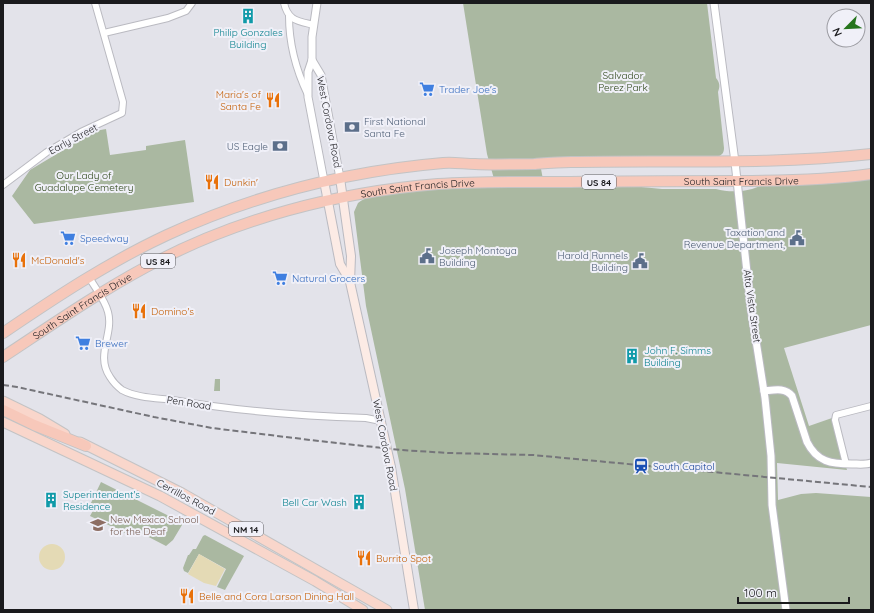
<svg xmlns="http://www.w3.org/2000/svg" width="874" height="613" viewBox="0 0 874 613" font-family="Quicksand,sans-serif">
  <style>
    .green { fill: #aab8a1 }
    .sand { fill: #e4dab5 }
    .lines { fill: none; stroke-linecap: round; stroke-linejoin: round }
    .minor-casing { stroke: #babac1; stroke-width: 8 }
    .tertiary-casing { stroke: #babac1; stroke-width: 9 }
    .secondary-casing { stroke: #babac1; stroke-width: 10 }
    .primary-casing { stroke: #c3c3c4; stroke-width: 11 }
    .trunk-casing { stroke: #c3c3c4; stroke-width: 12 }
    .minor { stroke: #fff; stroke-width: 6 }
    .tertiary { stroke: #fff; stroke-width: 7 }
    .secondary { stroke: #fcebe5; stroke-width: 8 }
    .primary { stroke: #f9d6cb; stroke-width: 9 }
    .trunk { stroke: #f7c8ba; stroke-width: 10 }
    .rail { stroke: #75757a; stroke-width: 2; stroke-dasharray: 6 3; stroke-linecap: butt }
    .labels { text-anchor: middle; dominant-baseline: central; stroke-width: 4; stroke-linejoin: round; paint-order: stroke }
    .shield { fill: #f0f0f8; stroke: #5a5a5f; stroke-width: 1 }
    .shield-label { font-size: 9px; font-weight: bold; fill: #1a1a1d }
    .culture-label { font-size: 10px; fill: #0d838f; stroke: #f0f0f8; text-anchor: start }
    .park-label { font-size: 10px; fill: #2c4517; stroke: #f0f0f8 }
    .shop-label { font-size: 10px; fill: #366cbe; stroke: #f0f0f8; text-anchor: start }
    .food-label { font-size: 10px; fill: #c56008; stroke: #f0f0f8; text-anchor: start }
    .service-label { font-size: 10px; fill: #4e5e75; stroke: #f0f0f8; text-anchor: end }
    .street-label { font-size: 10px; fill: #1a1a1d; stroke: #f0f0f8 }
    .transit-label { font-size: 10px; fill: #164399; stroke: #f0f0f8; text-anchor: start }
    .education-label { font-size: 10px; fill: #785e54; stroke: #f0f0f8; text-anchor: start }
  </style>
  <rect width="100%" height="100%" fill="#e3e3ea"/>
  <g class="green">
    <path d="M 463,3 L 707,3 L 716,78 C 720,83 720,86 718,92 L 724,148 C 724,153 722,155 717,157 L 539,158 L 544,185 L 631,186 L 662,189 L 716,189 C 730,193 749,192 762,185 L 871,178 L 871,325 L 784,348 L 809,426 L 832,418 L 847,470 L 777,463 L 778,500 L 801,494 L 816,493 L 871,497 L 871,610 L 425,610 L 405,489 L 366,306 L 354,212 L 358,203 C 366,196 377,196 388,194 C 424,188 460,187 496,186 L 487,154 Z"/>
    <polygon points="106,129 110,155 146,150 146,146 185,140 194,202 34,224 12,196 30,170 95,131"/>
    <polygon points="215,379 220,379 220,391 214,391"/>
    <polygon points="101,482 181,522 182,525 173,540 166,546 139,532 127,534 90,516 95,507 90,505"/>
    <polygon points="205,535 244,556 225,590 217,587 226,569 199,554 188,573 184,571 183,568 188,555 189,555 193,549 196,549 203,536"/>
  </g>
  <g class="sand">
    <circle cx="52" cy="557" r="13"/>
    <polygon points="199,554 225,569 216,586 204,583 188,574"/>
  </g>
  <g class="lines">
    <g class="minor-casing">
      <g id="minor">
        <path d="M 284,3 C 288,21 298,21 314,25"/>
        <path d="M 289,16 C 289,43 296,70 308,95"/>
        <polyline points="104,33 168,18 186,11 192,3"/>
        <polyline points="3,185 47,152 81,132 122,113 123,102 95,3"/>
        <path d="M 89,277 C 95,288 105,300 108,312 C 114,334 95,355 110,377 C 113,382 118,387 122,390 C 137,398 157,398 173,400 C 237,411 301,416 366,418 L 381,421"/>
        <polyline points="846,464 835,420 836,415 871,406"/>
      </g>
    </g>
    <g class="tertiary-casing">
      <g id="tertiary">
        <polyline points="317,3 312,37 312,60 308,72 308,97 324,181"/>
        <polyline points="714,3 735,162 751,309 765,398 771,456 772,505 786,610"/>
        <polyline points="312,60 321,75 340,178"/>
        <path d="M 764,391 C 774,390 785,387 792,396 L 807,442 C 817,462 831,464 852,464 C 858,464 865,465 871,463"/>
      </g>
    </g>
    <g class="secondary-casing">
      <g id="secondary">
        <polyline points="340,178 351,256 350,282 391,467 414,610"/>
        <polyline points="324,181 340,264 350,281"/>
      </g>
    </g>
    <g class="primary-casing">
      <g id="primary">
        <polyline points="3,401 40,419 65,434"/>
        <polyline points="3,422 160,496 315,581 363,610"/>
        <polyline points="80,442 182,493 387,610"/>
      </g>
    </g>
    <g class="trunk-casing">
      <g id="trunk">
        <path d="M 3,333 C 56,297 109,262 167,235 C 254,195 348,171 443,163 C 454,162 465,164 475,164 C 495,165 515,164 534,164 C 547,163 559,162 571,162 C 671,160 771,165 871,154"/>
        <path id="s1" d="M 3,357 C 50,326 96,294 146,267 C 235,219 337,192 438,184 C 482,181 526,182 570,182 C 626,181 683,181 739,181 C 783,181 827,180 871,174"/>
        <polyline points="3,410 34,425 86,446"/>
      </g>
    </g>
    <use href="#minor" class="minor"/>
    <use href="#tertiary" class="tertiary"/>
    <use href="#secondary" class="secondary"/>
    <use href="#primary" class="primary"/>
    <use href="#trunk" class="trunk"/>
    <polyline class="rail" points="3,385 17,387 154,417 212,428 319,441 401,450 449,453 533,455 871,487"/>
  </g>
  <defs>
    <g id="building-bare" transform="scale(1.2)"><path d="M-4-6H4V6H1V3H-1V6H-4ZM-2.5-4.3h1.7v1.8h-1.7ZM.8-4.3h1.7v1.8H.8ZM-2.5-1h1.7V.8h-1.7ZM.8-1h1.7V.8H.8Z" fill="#0f9aa8" stroke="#f0f0f8" stroke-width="2.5" paint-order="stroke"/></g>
    <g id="supermarket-bare" transform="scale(1.2)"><path d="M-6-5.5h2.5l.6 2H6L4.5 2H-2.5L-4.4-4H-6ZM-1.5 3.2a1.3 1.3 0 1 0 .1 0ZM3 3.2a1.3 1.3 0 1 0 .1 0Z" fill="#3f7fe0" stroke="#f0f0f8" stroke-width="2.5" paint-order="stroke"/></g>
    <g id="restaurant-bare" transform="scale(1.2)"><path d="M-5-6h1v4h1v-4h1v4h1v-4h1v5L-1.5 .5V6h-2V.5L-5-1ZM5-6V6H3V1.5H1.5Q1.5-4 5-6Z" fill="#e8710a" stroke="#f0f0f8" stroke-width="2.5" paint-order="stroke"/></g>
    <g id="bank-bare" transform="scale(1.2)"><path d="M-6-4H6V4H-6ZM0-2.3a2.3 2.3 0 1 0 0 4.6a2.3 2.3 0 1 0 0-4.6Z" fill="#5c6f8a" stroke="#f0f0f8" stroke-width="2.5" paint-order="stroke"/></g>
    <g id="civic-bare" transform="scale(1.2)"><path d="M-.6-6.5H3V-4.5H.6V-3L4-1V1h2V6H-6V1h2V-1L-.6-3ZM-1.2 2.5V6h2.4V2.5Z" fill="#5c6f8a" stroke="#f0f0f8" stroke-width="2.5" paint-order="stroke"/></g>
    <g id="station-bare" transform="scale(1.2)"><path d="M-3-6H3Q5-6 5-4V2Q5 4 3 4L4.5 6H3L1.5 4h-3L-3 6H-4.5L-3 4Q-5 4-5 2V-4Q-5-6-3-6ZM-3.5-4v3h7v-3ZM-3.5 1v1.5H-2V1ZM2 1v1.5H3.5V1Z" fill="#1a4fb4" stroke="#f0f0f8" stroke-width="2.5" paint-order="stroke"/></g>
    <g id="school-bare" transform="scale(1.2)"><path d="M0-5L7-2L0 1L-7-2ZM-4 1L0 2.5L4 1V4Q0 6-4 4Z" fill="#8d6e63" stroke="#f0f0f8" stroke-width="2.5" paint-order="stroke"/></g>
  </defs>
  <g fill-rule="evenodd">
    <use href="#building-bare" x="248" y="16"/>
    <use href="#supermarket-bare" x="427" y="89"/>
    <use href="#restaurant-bare" x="273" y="100"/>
    <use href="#bank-bare" x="352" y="127"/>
    <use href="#bank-bare" x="280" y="146"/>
    <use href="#restaurant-bare" x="212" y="182"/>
    <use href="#supermarket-bare" x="68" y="238"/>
    <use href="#civic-bare" x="797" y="238"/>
    <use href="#civic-bare" x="427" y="256"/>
    <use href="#restaurant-bare" x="19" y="260"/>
    <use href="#civic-bare" x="640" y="261"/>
    <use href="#supermarket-bare" x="280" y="278"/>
    <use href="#restaurant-bare" x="139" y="311"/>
    <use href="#supermarket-bare" x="83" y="343"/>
    <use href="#building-bare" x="632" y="356"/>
    <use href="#station-bare" x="641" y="466"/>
    <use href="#building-bare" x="51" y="500"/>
    <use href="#building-bare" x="359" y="502"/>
    <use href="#school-bare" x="98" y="525"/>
    <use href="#restaurant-bare" x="364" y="558"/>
    <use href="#restaurant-bare" x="187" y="596"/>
  </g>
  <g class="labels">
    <g class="shield">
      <rect x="582" y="175" width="34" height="14" rx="3"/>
      <rect x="141" y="254" width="34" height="14" rx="3"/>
      <rect x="229" y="522" width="34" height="14" rx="3"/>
    </g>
    <g class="shield-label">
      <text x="599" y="182">US 84</text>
      <text x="158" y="261">US 84</text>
      <text x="246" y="529">NM 14</text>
    </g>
    <g class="culture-label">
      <text x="248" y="32" text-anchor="middle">Philip Gonzales<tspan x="248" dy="12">Building</tspan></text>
      <text x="644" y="350">John F. Simms<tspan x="644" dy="12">Building</tspan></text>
      <text x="63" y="494">Superintendent's<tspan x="63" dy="12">Residence</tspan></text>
      <text x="347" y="502" text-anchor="end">Bell Car Wash</text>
    </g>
    <g class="park-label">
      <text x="623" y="75">Salvador<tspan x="623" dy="12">Perez Park</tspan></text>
      <text x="84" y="175">Our Lady of<tspan x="84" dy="12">Guadalupe Cemetery</tspan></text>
    </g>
    <g class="shop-label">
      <text x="439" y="89">Trader Joe's</text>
      <text x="80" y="238">Speedway</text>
      <text x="292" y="278">Natural Grocers</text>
      <text x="95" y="343">Brewer</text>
    </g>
    <g class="food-label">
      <text x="261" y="94" text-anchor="end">Maria's of<tspan x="261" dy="12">Santa Fe</tspan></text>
      <text x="224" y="182">Dunkin'</text>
      <text x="31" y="260">McDonald's</text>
      <text x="151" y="311">Domino's</text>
      <text x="376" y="558">Burrito Spot</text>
      <text x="199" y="596">Belle and Cora Larson Dining Hall</text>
    </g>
    <g class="service-label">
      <text x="364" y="121" text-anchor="start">First National<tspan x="364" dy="12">Santa Fe</tspan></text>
      <text x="268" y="146">US Eagle</text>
      <text x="785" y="232">Taxation and<tspan x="785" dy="12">Revenue Department,</tspan></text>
      <text x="439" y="250" text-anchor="start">Joseph Montoya<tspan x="439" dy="12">Building</tspan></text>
      <text x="628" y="255">Harold Runnels<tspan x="628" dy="12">Building</tspan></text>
    </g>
    <g class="street-label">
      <text transform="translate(329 122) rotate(79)">West Cordova Road</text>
      <text transform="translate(73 139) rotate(-28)">Early Street</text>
      <text stroke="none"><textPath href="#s1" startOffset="778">South Saint Francis Drive</textPath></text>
      <text stroke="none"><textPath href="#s1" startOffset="454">South Saint Francis Drive</textPath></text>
      <text transform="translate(752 306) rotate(82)">Alta Vista Street</text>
      <text stroke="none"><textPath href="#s1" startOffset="94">South Saint Francis Drive</textPath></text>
      <text transform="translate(189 403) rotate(9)">Pen Road</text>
      <text transform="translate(385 445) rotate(79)">West Cordova Road</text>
      <text transform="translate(186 497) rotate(28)">Cerrillos Road</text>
    </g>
    <g class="transit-label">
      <text x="653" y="466">South Capitol</text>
    </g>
    <g class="education-label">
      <text x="110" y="519">New Mexico School<tspan x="110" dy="12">for the Deaf</tspan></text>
    </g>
  </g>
  <rect width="874" height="613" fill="none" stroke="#1a1a1d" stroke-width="8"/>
  <g transform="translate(846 28) rotate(246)"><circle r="19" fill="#f0f0f8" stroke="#9a9aa0"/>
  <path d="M0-3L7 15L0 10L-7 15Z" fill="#26751d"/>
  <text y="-6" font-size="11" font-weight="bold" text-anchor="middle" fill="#1a1a1d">N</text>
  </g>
  <path d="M738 597v6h111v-6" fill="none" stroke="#1a1a1d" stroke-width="2"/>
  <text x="744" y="597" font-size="12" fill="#1a1a1d" stroke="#f0f0f8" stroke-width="3" paint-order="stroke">100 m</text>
</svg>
